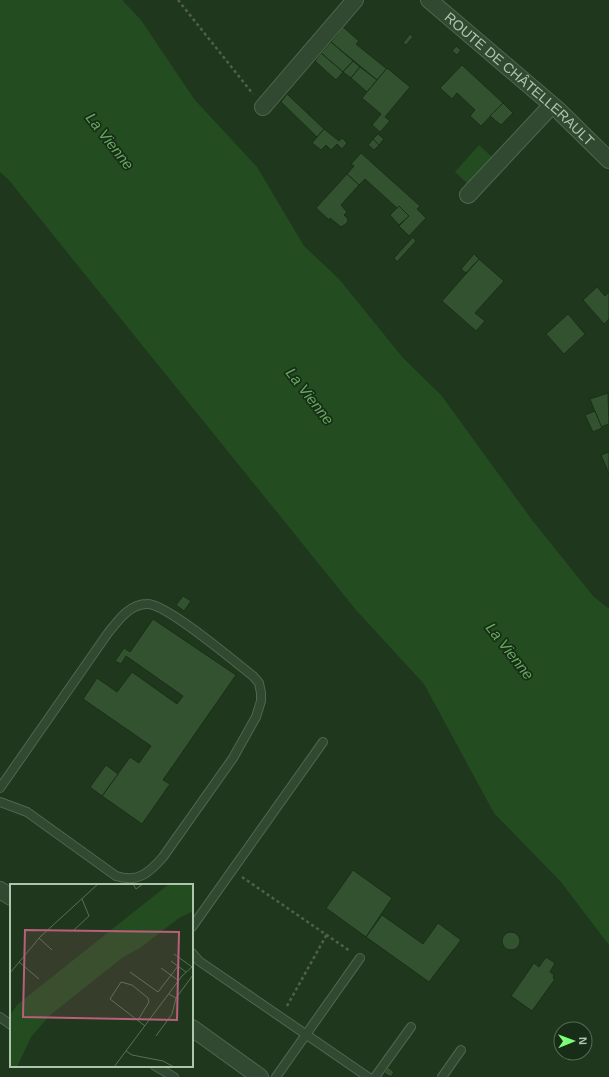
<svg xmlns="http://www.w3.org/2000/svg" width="609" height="1077" viewBox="0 0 609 1077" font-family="Arial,sans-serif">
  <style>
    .water { fill: #234d20 }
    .building { fill: #335230; stroke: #1a2f18 }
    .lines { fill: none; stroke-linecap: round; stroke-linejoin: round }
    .service-casing { stroke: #4f674e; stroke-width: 10 }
    .minor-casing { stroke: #4f674e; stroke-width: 18 }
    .path { stroke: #536045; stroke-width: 2.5; stroke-dasharray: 3 3; stroke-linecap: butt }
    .service { stroke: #324931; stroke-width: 8 }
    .minor { stroke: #324931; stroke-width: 16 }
    .labels { text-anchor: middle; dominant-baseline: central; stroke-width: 3.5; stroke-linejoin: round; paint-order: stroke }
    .street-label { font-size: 14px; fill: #abc6aa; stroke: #182d17 }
    .water-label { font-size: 15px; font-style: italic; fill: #65a95f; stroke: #182d17 }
    .inset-road { fill: none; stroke: #577155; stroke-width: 1 }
    .view { fill: #b95e7b; fill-opacity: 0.15; stroke: #b95e7b; stroke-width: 2 }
    .inset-edge { fill: none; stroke: #abc6aa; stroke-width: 2 }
  </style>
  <rect width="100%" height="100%" fill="#1f381d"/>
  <g class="water">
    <polygon points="0,0 122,0 141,20 194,99 257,167 304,246 339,279 403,358 441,395 532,520 593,596 609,609 609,945 561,882 494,813 424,684 356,610 8,179 0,172"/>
    <polygon points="479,145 493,158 468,184 455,172"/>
  </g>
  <g class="building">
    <polygon points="343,27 359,41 356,44 387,69 377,80 331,42"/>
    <polygon points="410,34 413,37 406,45 403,43"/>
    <polygon points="331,42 353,61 343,72 321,53"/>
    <polygon points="456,46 461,50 457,55 452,51"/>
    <polygon points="321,53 343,72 336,80 315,61"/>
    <polygon points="353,61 360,67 351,78 343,72"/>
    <polygon points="462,65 503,103 481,126 470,116 475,110 457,93 452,99 440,88"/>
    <polygon points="360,67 377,80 367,92 351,78"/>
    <polygon points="387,68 410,87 385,117 390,121 380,132 372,125 381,114 362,98"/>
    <polygon points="287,94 324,129 317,137 281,102"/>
    <polygon points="503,103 513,113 501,125 490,116"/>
    <polygon points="324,129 339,141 342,138 347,143 342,149 337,144 331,150 326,145 321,150 312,143"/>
    <polygon points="378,134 384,139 379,145 373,139"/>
    <polygon points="373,139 379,145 374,150 368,145"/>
    <polygon points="361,153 420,206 417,209 426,218 409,236 399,226 409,216 399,206 397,208 365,179 359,185 347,174 354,166 351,164"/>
    <polygon points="347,174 359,185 341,205 347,212 344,215 348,219 347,223 341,227 330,218 329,220 316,208"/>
    <polygon points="399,206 409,216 399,225 390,215"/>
    <polygon points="413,237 416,241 397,262 394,258"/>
    <polygon points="474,254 479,259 466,273 461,269"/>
    <polygon points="479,259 504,281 475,313 485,321 476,331 442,301"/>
    <polygon points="597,287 605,296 609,292 609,319 604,324 583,300"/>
    <polygon points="568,314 585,334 564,354 546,334"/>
    <polygon points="608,393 609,424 601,427 590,399"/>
    <polygon points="595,411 602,428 593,432 585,415"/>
    <polygon points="609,452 609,474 601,455"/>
    <polygon points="183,596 191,601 184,611 176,605"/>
    <polygon points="153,619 236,675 163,780 170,784 142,824 102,796 130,757 139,763 151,746 83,699 97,678 117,692 132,672 177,704 183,696 126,656 121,664 115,661 124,648 130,652"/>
    <polygon points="106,765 118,774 102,796 90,787"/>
    <polygon points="353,870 392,898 366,937 326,908"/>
    <polygon points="382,915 423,944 438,923 461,940 429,982 366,937"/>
    <circle cx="511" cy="941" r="9"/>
    <polygon points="546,957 555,963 550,972 554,975 553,978 555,979 532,1011 511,996 534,963 539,967"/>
    <polygon points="388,1067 394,1072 391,1077 384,1073"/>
  </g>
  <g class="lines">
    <g class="service-casing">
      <g id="service">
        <path d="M 0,788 L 108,633 C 118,621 129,604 147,604 C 166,603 235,662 253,676 L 259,683 L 261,693 L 261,701 L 256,717 L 233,758 L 163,857 C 149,873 138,883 116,876 L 27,812 L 0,802"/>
        <polyline points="192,927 323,742"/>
        <polyline points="192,953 199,961 368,1077"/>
        <polyline points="0,1017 11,1025"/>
        <polyline points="155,1066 174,1077"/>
        <polyline points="276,1077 360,958"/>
        <polyline points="375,1077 411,1027"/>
        <polyline points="442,1077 461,1050"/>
      </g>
    </g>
    <g class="minor-casing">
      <g id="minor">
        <path id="s1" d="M 429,0 L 557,109 L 609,160"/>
        <polyline points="263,107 355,0"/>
        <polyline points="468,195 552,105"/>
        <polyline points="0,890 11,897"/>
        <polyline points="192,1028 260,1077"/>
      </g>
    </g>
    <g class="path">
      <polyline points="178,0 253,94"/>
      <polyline points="242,877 350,951"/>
      <polyline points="287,1006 327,934"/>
    </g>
    <use href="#service" class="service"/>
    <use href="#minor" class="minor"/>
  </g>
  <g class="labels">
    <g class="street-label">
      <text stroke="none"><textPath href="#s1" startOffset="120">ROUTE DE CHÂTELLERAULT</textPath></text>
    </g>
    <g class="water-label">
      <text transform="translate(110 141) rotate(52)">La Vienne</text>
      <text transform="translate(310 396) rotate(52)">La Vienne</text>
      <text transform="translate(510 651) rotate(52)">La Vienne</text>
    </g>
  </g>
  <g transform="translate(10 884)">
    <rect width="183" height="183" fill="#1f381d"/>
    <path d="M 159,0 L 183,0 L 183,27 L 169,34 L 130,64 L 112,74 L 39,132 L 21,153 L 7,183 L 0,183 L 0,131 L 8,120 Z" fill="#234d20"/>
    <path class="inset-road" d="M 123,0 L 126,5 L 133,0M 64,46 L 79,32 L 72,15M 29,54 L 42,66M 164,70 L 182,83M 161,77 L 176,88M 9,78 L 29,95M 151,84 L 169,97M 120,88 L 148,108 L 168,82M 0,89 L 30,53 L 88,0M 166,114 L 183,91M 128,136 L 139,118 L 138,114 L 122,101 L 111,98 L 100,115 L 135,142M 146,152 L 162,130 L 166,114 L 159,110M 116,167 L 122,171 L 153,177 L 164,183M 104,183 L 172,92 L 183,82"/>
    <path class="view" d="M 15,46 L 169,48 L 167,136 L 13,133 Z"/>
    <rect width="183" height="183" class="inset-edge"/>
  </g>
  <g transform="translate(573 1041) rotate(89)"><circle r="19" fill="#182d17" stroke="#536a52"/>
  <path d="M0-3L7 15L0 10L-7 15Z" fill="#7cff76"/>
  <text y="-6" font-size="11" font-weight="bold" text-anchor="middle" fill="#abc6aa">N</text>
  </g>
</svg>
